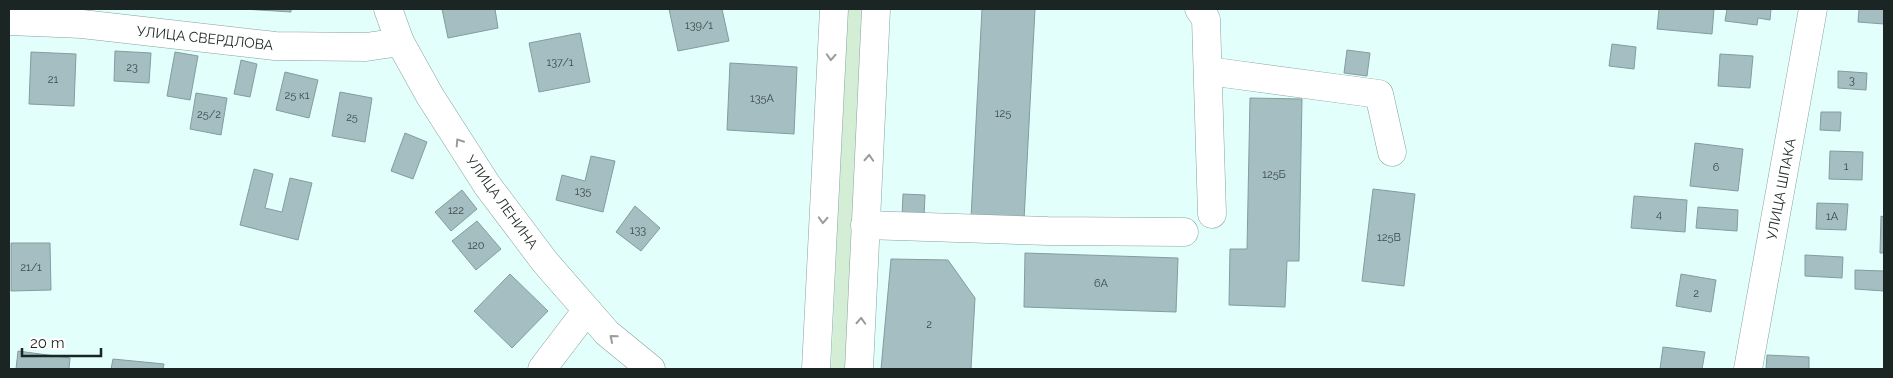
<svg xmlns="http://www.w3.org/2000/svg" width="1893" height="378" viewBox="0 0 1893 378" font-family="Raleway,sans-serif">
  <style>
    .green { fill: #d3eed5 }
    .building { fill: #a4bec2; stroke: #839ca0 }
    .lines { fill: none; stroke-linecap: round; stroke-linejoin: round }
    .minor-casing { stroke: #87a19e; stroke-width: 29 }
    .minor { stroke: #fff; stroke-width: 28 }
    .oneway { stroke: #989d9c }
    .labels { text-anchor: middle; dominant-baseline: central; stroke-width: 4; stroke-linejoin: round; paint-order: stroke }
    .number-label { font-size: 11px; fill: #3d4b4c }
    .street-label { font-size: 14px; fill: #1b2524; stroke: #fff }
  </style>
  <rect width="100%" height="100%" fill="#e3fffb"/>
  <polygon class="green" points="848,9 862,9 845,369 831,369"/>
  <g class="building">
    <polygon points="243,9 291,9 291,12"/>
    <polygon points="442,9 495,9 498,28 448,38"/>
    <polygon points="669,9 722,9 729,41 678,51"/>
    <polygon points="982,9 1035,9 1024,220 971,217"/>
    <polygon points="1659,9 1714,9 1712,34 1657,29"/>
    <polygon points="1727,9 1771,9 1770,20 1758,18 1757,25 1725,21"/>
    <polygon points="1859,9 1884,9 1884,24 1858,22"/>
    <polygon points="580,33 590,82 539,92 529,43"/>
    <polygon points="1612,44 1636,47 1634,69 1609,66"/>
    <polygon points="1347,50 1370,53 1367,76 1344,73"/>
    <polygon points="115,51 151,53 149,83 114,81"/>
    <polygon points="31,52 76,54 74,106 29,104"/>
    <polygon points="175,52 198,56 190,100 167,96"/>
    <polygon points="1720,54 1753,56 1750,88 1718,86"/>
    <polygon points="241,60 257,64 250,97 234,94"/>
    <polygon points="730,63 797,67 794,134 727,130"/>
    <polygon points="1838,71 1867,73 1866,90 1838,88"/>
    <polygon points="285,72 318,80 309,118 276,110"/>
    <polygon points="340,92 372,98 365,142 332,136"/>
    <polygon points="196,93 227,98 221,135 190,129"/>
    <polygon points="1250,98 1302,99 1299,261 1287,261 1285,307 1229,305 1230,249 1247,249"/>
    <polygon points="1821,112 1841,112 1840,131 1820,130"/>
    <polygon points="405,133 427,142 413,179 391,171"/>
    <polygon points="1695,143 1743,149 1738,191 1690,186"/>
    <polygon points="1830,151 1863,152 1862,180 1829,179"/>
    <polygon points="591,156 615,161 603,212 556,200 562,175 585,181"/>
    <polygon points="254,169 273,174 265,208 282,212 290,178 312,183 298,240 240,225"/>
    <polygon points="1373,189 1415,194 1404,286 1362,281"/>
    <polygon points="462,190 477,209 451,231 435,212"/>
    <polygon points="903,194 925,195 924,217 902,216"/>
    <polygon points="1634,196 1687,200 1685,232 1631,228"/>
    <polygon points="1817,203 1848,204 1846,230 1816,229"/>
    <polygon points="635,206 660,228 641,251 616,232"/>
    <polygon points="1698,207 1738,210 1737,231 1696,228"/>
    <polygon points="1881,216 1884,217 1884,253 1880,253"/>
    <polygon points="477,221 501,249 476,270 452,241"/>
    <polygon points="11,243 50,243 51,290 11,291"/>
    <polygon points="1025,253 1178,258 1176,312 1024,307"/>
    <polygon points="1805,255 1843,257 1842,278 1805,276"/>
    <polygon points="891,259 948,260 975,298 971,369 881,369"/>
    <polygon points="1855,270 1884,271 1884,291 1855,289"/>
    <polygon points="510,274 548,311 512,348 474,311"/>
    <polygon points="1681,274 1716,280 1711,312 1676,306"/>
    <polygon points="1663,347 1705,352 1702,369 1660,369"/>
    <polygon points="18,351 70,358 69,369 16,369"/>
    <polygon points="1767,355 1809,357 1809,369 1766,369"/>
    <polygon points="113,359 164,364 163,369 111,369"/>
  </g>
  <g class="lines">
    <g class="minor-casing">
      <g id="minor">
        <polyline points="388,9 400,42 430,96 487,185 545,262 607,333 651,369"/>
        <polyline points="1199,9 1206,19 1212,214"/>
        <polyline points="9,21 82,24 275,46 366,47 400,42"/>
        <polyline points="1208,71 1379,94 1392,152"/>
        <polyline points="865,225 1048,231 1184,232"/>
        <polyline points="542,369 587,310"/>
        <polyline points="816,369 834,9"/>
        <polyline points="859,369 876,9"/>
        <polyline points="1748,369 1813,9"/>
      </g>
    </g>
    <use href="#minor" class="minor"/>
  </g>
  <defs><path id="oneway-chevron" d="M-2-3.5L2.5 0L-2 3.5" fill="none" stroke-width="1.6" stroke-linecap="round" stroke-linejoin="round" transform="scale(1.25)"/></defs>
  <g class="oneway">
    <use href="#oneway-chevron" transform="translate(831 57) rotate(93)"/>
    <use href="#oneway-chevron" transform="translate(459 142) rotate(-123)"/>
    <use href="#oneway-chevron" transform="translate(869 158) rotate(-87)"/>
    <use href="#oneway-chevron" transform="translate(823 220) rotate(93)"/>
    <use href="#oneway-chevron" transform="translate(861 321) rotate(-87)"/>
    <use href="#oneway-chevron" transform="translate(613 338) rotate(-140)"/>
  </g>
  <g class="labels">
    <g class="number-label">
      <text x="699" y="25">139/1</text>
      <text x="560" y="62">137/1</text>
      <text x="132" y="67">23</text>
      <text x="53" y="79">21</text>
      <text x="1852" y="80">3</text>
      <text x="297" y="95">25 к1</text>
      <text x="762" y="98">135А</text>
      <text x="1003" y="113">125</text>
      <text x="209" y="114">25/2</text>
      <text x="352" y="117">25</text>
      <text x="1846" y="166">1</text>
      <text x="1716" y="167">6</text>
      <text x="1274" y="174">125Б</text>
      <text x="583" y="191">135</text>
      <text x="456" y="210">122</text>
      <text x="1659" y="214">4</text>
      <text x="1832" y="216">1А</text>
      <text x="638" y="230">133</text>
      <text x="1389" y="237">125В</text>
      <text x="476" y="245">120</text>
      <text x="31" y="267">21/1</text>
      <text x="1101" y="283">6А</text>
      <text x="1696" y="293">2</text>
      <text x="929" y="324">2</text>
    </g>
    <g class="street-label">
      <text transform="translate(205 38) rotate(6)">УЛИЦА СВЕРДЛОВА</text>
      <text transform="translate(1781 189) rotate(-79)">УЛИЦА ШПАКА</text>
      <text transform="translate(502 202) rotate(54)">УЛИЦА ЛЕНИНА</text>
    </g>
  </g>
  <rect width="1893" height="378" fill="none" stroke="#1b2524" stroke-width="20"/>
  <path d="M22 348v8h79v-8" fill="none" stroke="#1b2524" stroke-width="2.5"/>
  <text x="30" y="348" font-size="15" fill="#1b2524" stroke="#ffffff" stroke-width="4" paint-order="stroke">20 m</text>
</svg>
